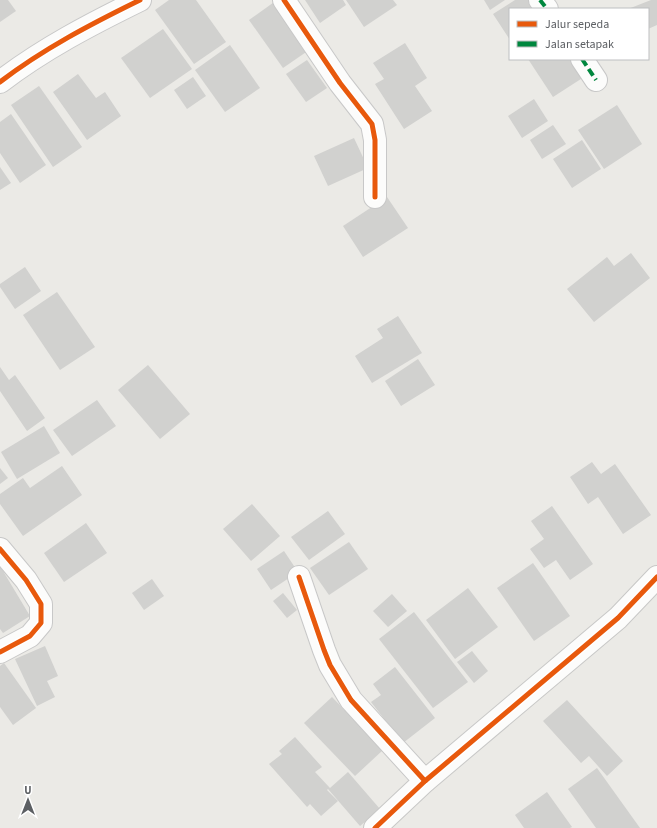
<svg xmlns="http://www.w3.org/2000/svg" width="657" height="828" viewBox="0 0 657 828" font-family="'Source Sans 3',sans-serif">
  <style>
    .building { fill: #d1d1cf }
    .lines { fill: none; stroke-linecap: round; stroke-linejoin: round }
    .street-casing { stroke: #c8c8c8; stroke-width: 24 }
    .secondary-casing { stroke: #c8c8c7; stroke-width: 24 }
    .street { stroke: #fcfcfb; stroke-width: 22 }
    .secondary { stroke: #fcfcfb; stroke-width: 22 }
    .quiet { stroke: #00873e; stroke-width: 4; stroke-dasharray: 8 4; stroke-linecap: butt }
    .cycleway-casing { stroke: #fff; stroke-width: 8 }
    .cycleway { stroke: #e8590c; stroke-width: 5 }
  </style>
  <rect width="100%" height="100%" fill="#ebeae6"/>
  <g class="building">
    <polygon points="0,0 8,0 16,11 0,22"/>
    <polygon points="169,0 196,0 226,42 194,64 155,10"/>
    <polygon points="277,0 312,48 283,68 249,20"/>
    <polygon points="305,0 343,0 346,5 320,23"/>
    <polygon points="346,0 393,0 397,5 364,27"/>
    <polygon points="484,0 505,0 490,10"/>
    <polygon points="515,0 535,0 540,9 510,9 510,40 493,14"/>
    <polygon points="651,0 657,0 657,25 648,29 648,9 628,9"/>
    <polygon points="163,29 192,69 150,98 121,58"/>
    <polygon points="405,43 427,78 415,86 432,111 404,129 375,84 384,79 373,63"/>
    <polygon points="230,45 260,88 225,112 195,70"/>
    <polygon points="528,59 572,59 584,77 553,97"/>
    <polygon points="307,60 327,88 306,102 286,74"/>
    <polygon points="78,74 96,98 105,92 121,116 87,140 53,92"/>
    <polygon points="193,77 206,96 187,109 174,90"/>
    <polygon points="39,86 82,147 53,167 11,105"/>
    <polygon points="534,99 548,121 522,138 508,116"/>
    <polygon points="617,105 642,144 604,169 578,130"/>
    <polygon points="11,114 46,165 20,183 0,153 0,122"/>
    <polygon points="553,125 566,144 542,159 530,140"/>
    <polygon points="354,138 368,168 328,186 314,156"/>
    <polygon points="582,140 601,169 572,188 553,159"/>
    <polygon points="0,167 11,183 0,190"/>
    <polygon points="387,197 408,228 363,257 343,226"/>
    <polygon points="631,253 650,278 594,322 567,289 607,257 614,266"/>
    <polygon points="25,267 41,291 15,309 0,287 0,284"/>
    <polygon points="57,292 95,347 60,370 23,315"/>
    <polygon points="398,316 422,353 372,383 355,356 383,338 377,329"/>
    <polygon points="418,359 435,385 401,406 385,381"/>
    <polygon points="148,365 190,414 160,439 118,390"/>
    <polygon points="0,367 9,380 15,375 45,418 27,431 0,391"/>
    <polygon points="97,400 116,426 72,456 53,430"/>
    <polygon points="44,426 60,453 17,479 1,452"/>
    <polygon points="592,462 601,474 615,464 651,515 623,534 598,497 588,504 570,477"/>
    <polygon points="62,466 82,495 23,536 0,504 0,494 23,478 30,488"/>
    <polygon points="0,468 8,478 0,484"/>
    <polygon points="252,504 280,536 251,561 223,529"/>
    <polygon points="552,506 593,564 570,580 556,560 544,568 530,549 544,539 531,521"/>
    <polygon points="328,511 345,534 309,560 291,537"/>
    <polygon points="86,523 107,553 64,582 44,553"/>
    <polygon points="349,542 368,569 329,595 310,568"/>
    <polygon points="284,551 298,572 271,590 257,569"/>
    <polygon points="533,563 570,616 534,641 497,588"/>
    <polygon points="0,566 30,616 3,633 0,629"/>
    <polygon points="152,579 164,596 144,610 132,593"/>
    <polygon points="468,588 498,627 455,659 426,620"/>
    <polygon points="283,593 297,610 287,618 273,601"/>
    <polygon points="392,594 407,611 388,627 373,611"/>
    <polygon points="414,612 468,682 433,708 379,639"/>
    <polygon points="45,646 58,676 47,681 55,697 37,706 15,659"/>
    <polygon points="472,651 488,671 474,683 457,662"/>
    <polygon points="4,663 36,708 13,725 0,707 0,666"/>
    <polygon points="395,667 435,718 403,743 371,702 381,695 373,684"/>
    <polygon points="332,697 383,750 355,776 304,723"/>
    <polygon points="567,700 623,761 607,776 589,756 581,763 543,721"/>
    <polygon points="295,737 322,767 315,772 330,788 348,772 380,809 360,826 328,789 327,790 338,801 321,816 310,804 307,807 269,764 282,754 279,751"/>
    <polygon points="597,768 640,828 596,828 568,789"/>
    <polygon points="547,792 572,827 570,828 524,828 515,815"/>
  </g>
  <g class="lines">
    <g class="street-casing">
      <g id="street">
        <polyline points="284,0 340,83 372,124 375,140 375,197"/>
        <polyline points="540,0 547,9"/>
        <polyline points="582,59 596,80"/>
        <path d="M 0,82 C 43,49 91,24 140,0"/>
        <polyline points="0,549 26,580 41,604 41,623 30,636 0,652"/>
        <polyline points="299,577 324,650 330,665 351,700 425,781"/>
      </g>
    </g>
    <g class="secondary-casing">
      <polyline id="secondary" points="375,828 425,781 618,618 657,577"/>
    </g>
    <use href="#street" class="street"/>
    <use href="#secondary" class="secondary"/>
    <g class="quiet">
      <polyline points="540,0 547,9"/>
      <polyline points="582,59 596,80"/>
    </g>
    <g class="cycleway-casing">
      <g id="cycleway">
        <polyline points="284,0 340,83 372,124 375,140 375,197"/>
        <path d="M 0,82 C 43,49 91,24 140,0"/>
        <polyline points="0,549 26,580 41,604 41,623 30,636 0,652"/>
        <polyline points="299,577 324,650 330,665 351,700 425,781"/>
        <polyline points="375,828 425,781 618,618 657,577"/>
      </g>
    </g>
    <use href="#cycleway" class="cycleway"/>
  </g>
  <rect x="509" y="8" width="140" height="52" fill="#ffffff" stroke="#bebfc1"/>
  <rect x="517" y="21" width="20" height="6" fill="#e8590c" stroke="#bebfc1"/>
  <text x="545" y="28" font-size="12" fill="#5c5f63">Jalur sepeda</text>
  <rect x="517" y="41" width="20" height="6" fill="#00873e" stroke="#bebfc1"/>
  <text x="545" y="48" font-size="12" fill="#5c5f63">Jalan setapak</text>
  <g transform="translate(28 800)" stroke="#ffffff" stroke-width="3" paint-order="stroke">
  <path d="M0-3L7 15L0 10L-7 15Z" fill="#5c5f63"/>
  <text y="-6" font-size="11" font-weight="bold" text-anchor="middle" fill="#5c5f63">U</text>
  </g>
</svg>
